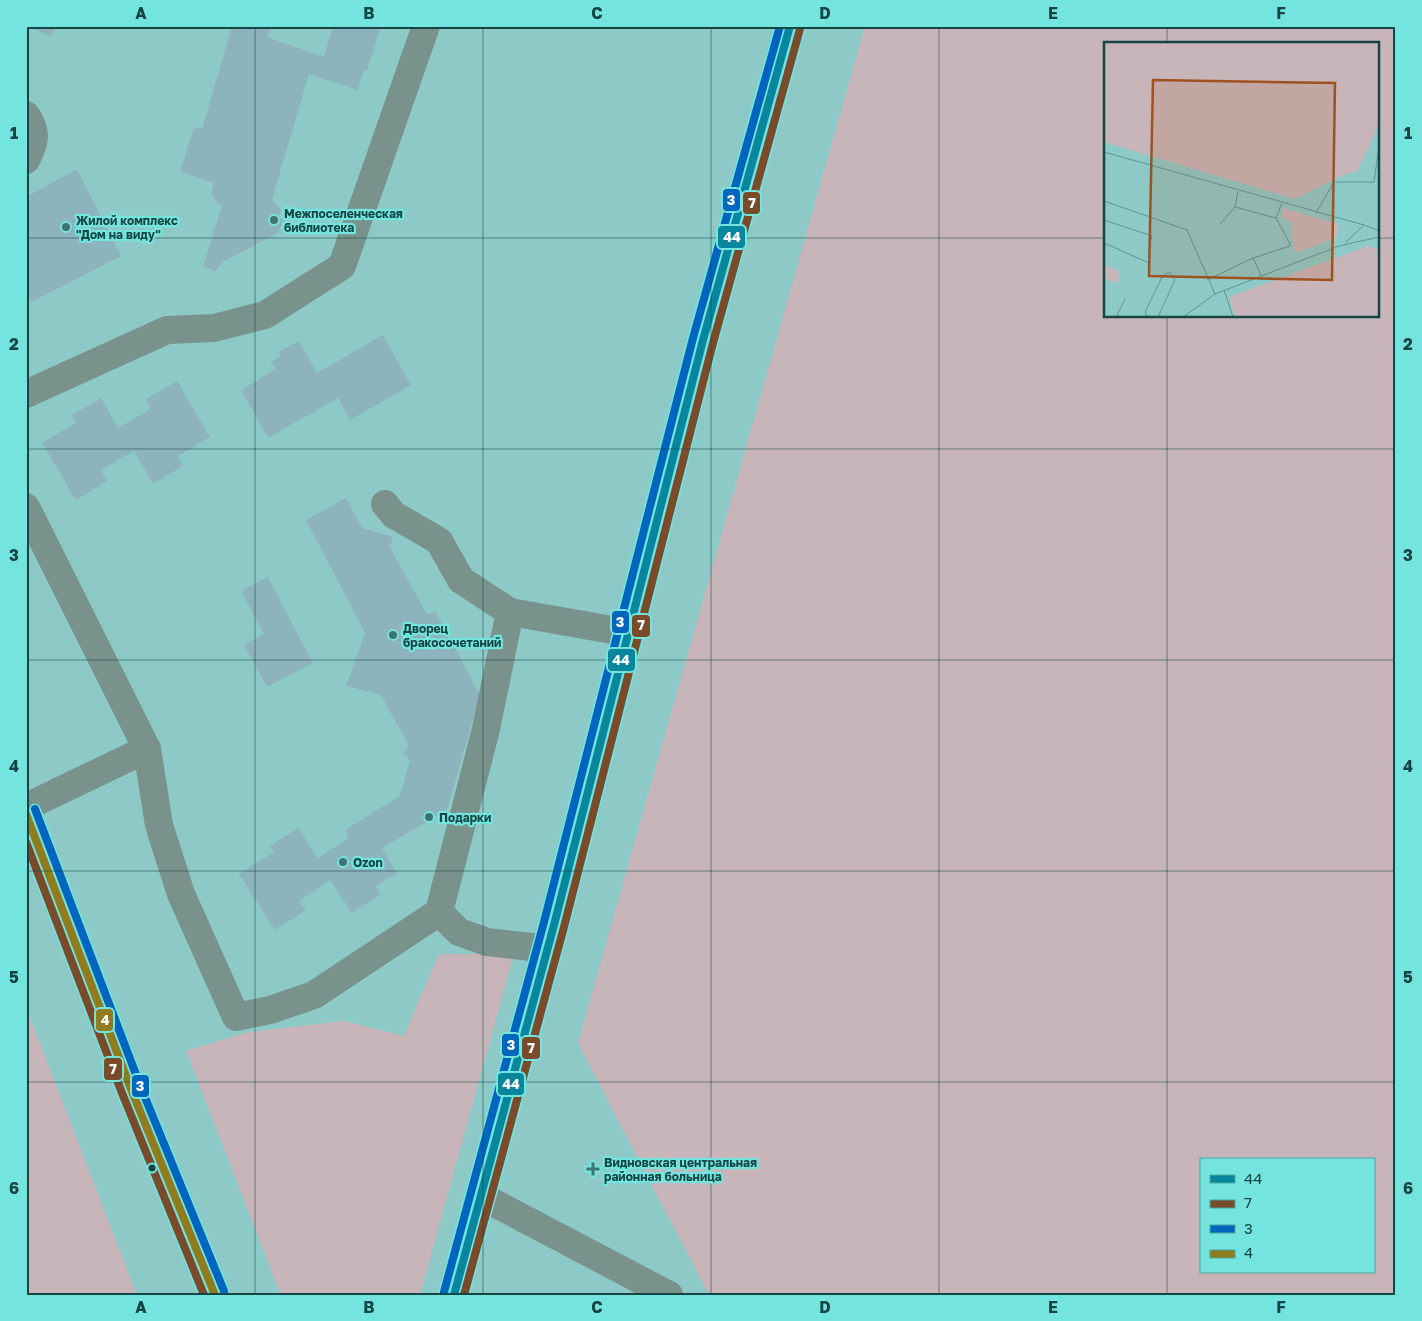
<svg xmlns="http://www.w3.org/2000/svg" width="1422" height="1321" viewBox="0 0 1422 1321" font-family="'Golos Text',sans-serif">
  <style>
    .green { fill: #c8b5b9; fill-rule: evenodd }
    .building { fill: #8db3bd }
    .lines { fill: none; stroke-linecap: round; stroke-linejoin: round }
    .minor { stroke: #79938c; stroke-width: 28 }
    .major { stroke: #70948d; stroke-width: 28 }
    .bus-1-casing { stroke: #73e4de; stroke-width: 11 }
    .bus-2-casing { stroke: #73e4de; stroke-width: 11 }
    .bus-3-casing { stroke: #73e4de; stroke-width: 11 }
    .bus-4-casing { stroke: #73e4de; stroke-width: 11 }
    .bus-1 { stroke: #07869e; stroke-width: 8 }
    .bus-2 { stroke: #7a4b2a; stroke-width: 8 }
    .bus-3 { stroke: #0065bd; stroke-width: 8 }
    .bus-4 { stroke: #917b1f; stroke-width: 8 }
    .grid { fill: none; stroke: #154644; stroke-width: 1; stroke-opacity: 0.55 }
    .poi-dot { fill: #3f7472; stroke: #73e4de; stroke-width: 2 }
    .bus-dot { fill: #154644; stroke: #73e4de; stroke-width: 2 }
    .labels { text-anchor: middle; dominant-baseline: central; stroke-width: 4.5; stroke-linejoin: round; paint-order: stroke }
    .poi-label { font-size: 12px; font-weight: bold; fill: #154644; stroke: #73e4de; text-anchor: start }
    .inset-road { fill: none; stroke: #5d9593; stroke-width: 1 }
    .view { fill: #9e5220; fill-opacity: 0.15; stroke: #9e5220; stroke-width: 2.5 }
    .inset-edge { fill: none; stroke: #154644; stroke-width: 2.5 }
    .line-badge { stroke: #73e4de; stroke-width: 2 }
    .badge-label { font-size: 14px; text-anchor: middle; font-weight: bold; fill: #fff }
    .neatline { fill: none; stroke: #154644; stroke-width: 2 }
    .grid-label { font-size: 16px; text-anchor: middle; font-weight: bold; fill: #154644 }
  </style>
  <rect width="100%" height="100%" fill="#8dcac7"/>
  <g class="green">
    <path d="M 865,26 L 1396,26 L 1396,1295 L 709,1295 L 578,1043 ZM 1106,44 L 1378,44 L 1378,316 L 1106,316 ZM 1201,1160 L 1373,1160 L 1373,1272 L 1201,1272 Z"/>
    <polygon points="439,954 514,954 420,1295 281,1295 186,1051 249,1032 344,1021 404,1036"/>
    <polygon points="26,1007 137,1295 26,1295"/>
  </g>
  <g class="building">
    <polygon points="28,26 56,26 51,37"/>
    <polygon points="232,26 271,28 267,37 324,57 333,26 381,26 367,71 364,70 358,90 309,74 272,199 281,211 278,218 283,219 278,233 224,261 216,271 203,267 222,205 218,204 211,193 214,183 180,172 194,127 202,129"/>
    <polygon points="77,169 121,256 31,302 26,293 26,197"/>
    <polygon points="383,335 411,385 350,420 338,398 268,438 241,390 276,369 271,362 281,356 279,352 299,341 317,373"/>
    <polygon points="177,381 210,437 178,456 183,466 153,484 134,451 101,470 107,481 76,500 42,443 76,423 72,415 101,398 118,428 151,409 146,399"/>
    <polygon points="346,498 362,528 393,537 390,547 427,615 435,611 480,695 447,810 382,848 397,873 376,886 381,894 352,913 330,880 299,901 306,910 275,930 239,874 274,852 270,846 298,828 318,858 349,838 345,830 400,796 410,760 403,754 409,746 381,695 346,686 365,633 306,520"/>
    <polygon points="268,577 313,663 267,687 244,645 264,634 241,591"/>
  </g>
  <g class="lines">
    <g class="minor">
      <path d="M 26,115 C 38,132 35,143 26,160"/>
      <polyline points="26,394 167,330 214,328 265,315 342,266 426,26"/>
      <polyline points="385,504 394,515 439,541 461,580 510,612"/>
      <polyline points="26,507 147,749 26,807"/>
      <polyline points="147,749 159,825 181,894 236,1017 270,1010 314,995 439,912 486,729 510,612 629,633"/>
      <polyline points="439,912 459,932 487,942 548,949"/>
      <polyline points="481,1196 669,1295"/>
      <polyline points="454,1295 554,925 703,340 790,26"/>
    </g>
    <polyline class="major" points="26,813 131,1089 215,1295"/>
    <g class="bus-1-casing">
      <polyline id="bus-1" points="454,1295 554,925 703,340 790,26"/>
    </g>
    <g class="bus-2-casing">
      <g id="bus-2">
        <polyline points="26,842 122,1093 204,1295"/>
        <polyline points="464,1295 564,927 713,343 800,29"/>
      </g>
    </g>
    <g class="bus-3-casing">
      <g id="bus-3">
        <polyline points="35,809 140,1085 224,1291"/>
        <polyline points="444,1292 544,922 693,338 780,26"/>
      </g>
    </g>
    <g class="bus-4-casing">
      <polyline id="bus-4" points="26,814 131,1089 215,1295"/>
    </g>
    <use href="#bus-1" class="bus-1"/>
    <use href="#bus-2" class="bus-2"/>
    <use href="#bus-3" class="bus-3"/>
    <use href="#bus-4" class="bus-4"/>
  </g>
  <path class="grid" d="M 255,26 L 255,1295M 483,26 L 483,1295M 711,26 L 711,1295M 939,26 L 939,1295M 1167,26 L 1167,44M 26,238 L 1106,238M 1378,238 L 1396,238M 1167,316 L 1167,1295M 26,449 L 1396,449M 26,660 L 1396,660M 26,871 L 1396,871M 26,1082 L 1396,1082"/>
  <g class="poi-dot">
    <circle cx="274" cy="220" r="5"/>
    <circle cx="66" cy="227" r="5"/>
    <circle cx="393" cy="635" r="5"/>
    <circle cx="429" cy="817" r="5"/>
    <circle cx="343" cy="862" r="5"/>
    <path d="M590.5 1161.5h5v5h5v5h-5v5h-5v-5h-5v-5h5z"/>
  </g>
  <circle class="bus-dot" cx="152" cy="1168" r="4.5"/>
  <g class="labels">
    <g class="poi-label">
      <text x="284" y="213">Межпоселенческая<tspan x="284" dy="14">библиотека</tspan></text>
      <text x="76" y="220">Жилой комплекс<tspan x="76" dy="14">"Дом на виду"</tspan></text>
      <text x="403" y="628">Дворец<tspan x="403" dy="14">бракосочетаний</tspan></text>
      <text x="439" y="817">Подарки</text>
      <text x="353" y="862">Ozon</text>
      <text x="604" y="1162">Видновская центральная<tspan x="604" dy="14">районная больница</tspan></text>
    </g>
  </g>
  <g transform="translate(1104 42)">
    <rect width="275" height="275" fill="#8dcac7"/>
    <path d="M 0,0 L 275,0 L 275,83 L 253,130 L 239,133 L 191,157 L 0,100 ZM 178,166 L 235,182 L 232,196 L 191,211 L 187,189 L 189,181 L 178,176 ZM 264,204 L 275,207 L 275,275 L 131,275 L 125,255 ZM 0,222 L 16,230 L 13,241 L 0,237 Z" fill="#c8b5b9"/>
    <path class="inset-road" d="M 0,110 L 260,183M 134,149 L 131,165 L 172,176 L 185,200 L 186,204 L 149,216M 0,159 L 83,188 L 111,252M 212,171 L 230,140 L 270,140 L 275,104M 172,176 L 178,161M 0,178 L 48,194 L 46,201M 116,182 L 131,165M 242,200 L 260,183 L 275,189M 0,201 L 45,221M 103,238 L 149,216 L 157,233M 120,248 L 129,275M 12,275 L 21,257M 43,275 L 41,270 L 59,233 L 66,230 L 71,238 L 54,275M 79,275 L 111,252 L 235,204 L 275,195"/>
    <path class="view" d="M 49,38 L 231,41 L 228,238 L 45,234 Z"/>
    <rect width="275" height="275" class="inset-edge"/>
  </g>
  <g class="line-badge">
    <rect x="722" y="188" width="19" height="24" rx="5" fill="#0065bd"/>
    <rect x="742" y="191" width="19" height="24" rx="5" fill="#7a4b2a"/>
    <rect x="717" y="225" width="29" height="24" rx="5" fill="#07869e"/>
    <rect x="611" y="610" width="19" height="24" rx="5" fill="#0065bd"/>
    <rect x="631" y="614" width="20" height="24" rx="5" fill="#7a4b2a"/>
    <rect x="607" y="648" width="29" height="24" rx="5" fill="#07869e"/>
    <rect x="95" y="1008" width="19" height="24" rx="5" fill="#917b1f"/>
    <rect x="501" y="1033" width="19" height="24" rx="5" fill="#0065bd"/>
    <rect x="521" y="1036" width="20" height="24" rx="5" fill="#7a4b2a"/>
    <rect x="103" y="1057" width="20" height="24" rx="5" fill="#7a4b2a"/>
    <rect x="497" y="1072" width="28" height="24" rx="5" fill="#07869e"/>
    <rect x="131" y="1074" width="19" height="24" rx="5" fill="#0065bd"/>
  </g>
  <g class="badge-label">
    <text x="731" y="205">3</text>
    <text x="752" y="208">7</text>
    <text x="732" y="242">44</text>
    <text x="620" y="627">3</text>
    <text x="641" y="630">7</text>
    <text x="621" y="665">44</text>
    <text x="105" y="1025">4</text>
    <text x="511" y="1050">3</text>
    <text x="531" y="1053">7</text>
    <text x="113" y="1074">7</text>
    <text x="511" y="1089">44</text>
    <text x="140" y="1091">3</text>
  </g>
  <rect width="1422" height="1321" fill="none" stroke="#73e4de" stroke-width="55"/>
  <rect x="1200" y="1158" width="175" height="115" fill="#73e4de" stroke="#4da5a0"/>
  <rect x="1210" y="1175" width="25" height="8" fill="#07869e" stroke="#4da5a0"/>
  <text x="1244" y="1184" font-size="15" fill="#154644">44</text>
  <rect x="1210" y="1200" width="25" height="8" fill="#7a4b2a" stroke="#4da5a0"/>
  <text x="1244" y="1208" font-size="15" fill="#154644">7</text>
  <rect x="1210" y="1225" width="25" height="8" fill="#0065bd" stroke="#4da5a0"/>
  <text x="1244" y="1234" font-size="15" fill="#154644">3</text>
  <rect x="1210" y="1250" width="25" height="8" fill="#917b1f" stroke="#4da5a0"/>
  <text x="1244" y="1258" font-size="15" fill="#154644">4</text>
  <rect x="28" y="28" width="1366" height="1266" class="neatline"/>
  <g class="grid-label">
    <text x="141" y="19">A</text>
    <text x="369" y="19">B</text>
    <text x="597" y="19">C</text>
    <text x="825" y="19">D</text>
    <text x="1053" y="19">E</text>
    <text x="1281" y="19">F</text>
    <text x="14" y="139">1</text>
    <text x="1408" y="139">1</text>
    <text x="14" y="350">2</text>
    <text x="1408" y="350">2</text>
    <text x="14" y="561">3</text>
    <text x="1408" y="561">3</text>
    <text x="14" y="772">4</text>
    <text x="1408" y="772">4</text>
    <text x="14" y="983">5</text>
    <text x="1408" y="983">5</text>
    <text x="14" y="1194">6</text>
    <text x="1408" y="1194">6</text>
    <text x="141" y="1313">A</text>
    <text x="369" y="1313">B</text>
    <text x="597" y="1313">C</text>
    <text x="825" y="1313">D</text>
    <text x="1053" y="1313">E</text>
    <text x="1281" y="1313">F</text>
  </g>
</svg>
